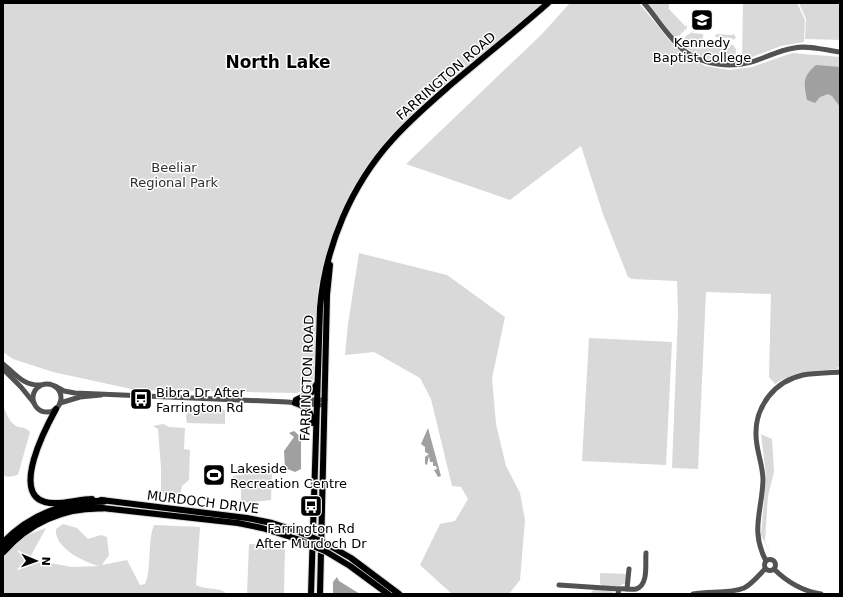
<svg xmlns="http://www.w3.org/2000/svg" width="843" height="597" viewBox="0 0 843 597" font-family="'DejaVu Sans',sans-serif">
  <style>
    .green { fill: #d9d9d9 }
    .water { fill: #a0a0a0 }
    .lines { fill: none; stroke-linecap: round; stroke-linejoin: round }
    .major-casing { stroke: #dbdbdb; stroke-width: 8 }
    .highway-casing { stroke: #dbdbdb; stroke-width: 9 }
    .minor { stroke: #525252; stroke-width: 5 }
    .major { stroke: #000; stroke-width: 6 }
    .highway { stroke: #000; stroke-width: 7 }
    .major-bridge-casing { stroke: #dbdbdb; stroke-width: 8; stroke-linecap: butt }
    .major-bridge { stroke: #000; stroke-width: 6 }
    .labels { text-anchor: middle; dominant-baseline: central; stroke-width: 3; stroke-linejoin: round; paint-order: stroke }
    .poi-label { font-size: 13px; fill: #000; stroke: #fff }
    .street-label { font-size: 13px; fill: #000; stroke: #fff }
    .park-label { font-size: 13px; fill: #303030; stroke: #fff }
    .district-label { font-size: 17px; font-weight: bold; fill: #000; stroke: #fff }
  </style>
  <rect width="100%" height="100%" fill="#fff"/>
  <g class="green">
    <polygon points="3,3 544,3 445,86 389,137 352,189 330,242 318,287 313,388 297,393 136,390 53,372 13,359 3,352"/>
    <path d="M 570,3 L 639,3 L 670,41 L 682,52 L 705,66 L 730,70 L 752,67 L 792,53 L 840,57 L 840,367 L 838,367 L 838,369 C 815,371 794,371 775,384 L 769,377 L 771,294 L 706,292 L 698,469 L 672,468 L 678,314 L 677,281 L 632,279 L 628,277 L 603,214 L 581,146 L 510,200 L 406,164 L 542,34 Z"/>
    <polygon points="648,3 669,3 669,9 686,27 687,23 687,28 679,36 673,36"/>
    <polygon points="743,3 797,3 805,20 804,42 781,46 749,58 742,59"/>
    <polygon points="799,3 840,3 840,40 805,39 806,19"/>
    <path d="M 695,30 L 692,33 L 703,34 L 703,47 L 730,48 L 730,45 L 733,45 L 736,49 L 735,60 C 722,69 694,54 683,46 L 681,42 L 686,36 Z"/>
    <polygon points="716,34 732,35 734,34 736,38 732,40 732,38 715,37"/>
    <polygon points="359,253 447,275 505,317 492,378 496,424 506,466 520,493 525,520 520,580 509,594 452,594 420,565 440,524 455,521 468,499 461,487 452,486 431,399 420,378 374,352 345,355 348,324"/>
    <polygon points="589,338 672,342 666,465 582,461"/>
    <path d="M 3,406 C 7,414 9,423 18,427 C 23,428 26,427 30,432 L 18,475 L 8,477 L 3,475 Z"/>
    <polygon points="219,407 225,411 225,424 187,423 186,417 188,408 201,409"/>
    <polygon points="163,424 169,427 185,428 184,449 190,450 189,480 182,486 179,499 161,493 161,468 158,429 153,426"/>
    <polygon points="761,434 772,439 774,472 768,496 765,541 770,552 761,535 766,476"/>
    <polygon points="253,473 270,473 272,474 271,500 241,503 241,489 233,488 233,476"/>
    <path d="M 63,524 L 77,528 L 88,539 L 101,535 L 107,537 L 109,555 L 102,565 L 127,560 L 140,585 L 145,584 C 152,569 147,543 154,525 L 200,527 L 196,585 C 205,590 216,587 225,592 L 225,594 L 3,594 L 3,556 L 19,538 L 46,528 L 29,559 L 72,567 L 99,566 C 84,562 54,548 56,529 Z"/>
    <polygon points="249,544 285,545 284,594 247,594"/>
    <polygon points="600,573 627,574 626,583 617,587 602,586 600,583"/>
    <polygon points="593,590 610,590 615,594 590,594"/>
  </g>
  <g class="water">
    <path d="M 816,65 L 840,67 L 840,107 L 832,96 L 828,94 L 820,97 L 815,103 L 807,100 C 804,83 802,77 816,65 Z"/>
    <polygon points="428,428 441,476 438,477 434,470 437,469 436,466 433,466 433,462 430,462 429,456 427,465 425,464 425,457 429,454 425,452 425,447 421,444"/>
    <polygon points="294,431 301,437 301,469 295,472 285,468 284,451 294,437 289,433"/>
    <polygon points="337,577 339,581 360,594 333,594 333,582"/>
  </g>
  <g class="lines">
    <g class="major-casing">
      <g id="major">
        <polyline points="296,400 312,392 316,385"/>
        <path d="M 295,403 C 306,407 312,410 312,423"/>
        <path d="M 56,409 C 46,427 11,493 45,502 C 59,506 77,499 92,499"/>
        <polyline points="101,500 247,518 272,523 297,531"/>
        <polyline points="102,508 238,523 262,528 297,539"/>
        <polyline points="325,543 351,558 399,594"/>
        <polyline points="325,551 350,566 388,594"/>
        <path d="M 311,594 L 320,308 C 325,247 351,185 393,139 C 410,120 429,104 448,87 C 481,59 515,32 548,3"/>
        <polyline points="320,594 327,295 330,265"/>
      </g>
    </g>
    <g class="highway-casing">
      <g id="highway">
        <path d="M 3,543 C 30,515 66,502 104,501"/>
        <path d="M 3,552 C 28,523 63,507 102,508"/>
      </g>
    </g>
    <g class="minor">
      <path d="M 644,3 C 658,19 669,39 686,52 C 704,65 730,68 751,62 C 766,58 779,50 794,48 C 809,45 825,50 840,52"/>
      <path d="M 3,364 C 16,374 23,386 41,385"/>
      <polyline points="3,369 21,387 34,403"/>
      <circle cx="47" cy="398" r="14"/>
      <polyline points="55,386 64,391 75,393 287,402 320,405"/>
      <polyline points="298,400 325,400"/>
      <polyline points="60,403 80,397 101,395"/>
      <circle cx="770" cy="565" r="5.5"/>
      <path d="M 766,561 C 750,530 762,512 763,480 C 763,465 756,450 756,435 C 755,406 775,381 803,375 C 815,373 828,373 840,372"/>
      <path d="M 774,569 C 787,582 802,591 821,594"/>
      <polyline points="559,585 619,589"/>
      <polyline points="627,589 629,569"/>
      <path d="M 618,594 L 619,589 C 624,588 631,590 636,589 C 649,585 645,563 646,553"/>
      <path d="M 693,594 C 709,591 730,594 744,588 C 752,584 759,575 765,569"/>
    </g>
    <use href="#major" class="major"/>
    <use href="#highway" class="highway"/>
    <g class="major-bridge-casing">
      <g id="major-bridge">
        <polyline points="297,531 325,543"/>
        <polyline points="297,539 325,551"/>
      </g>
    </g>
    <use href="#major-bridge" class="major-bridge"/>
  </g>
  <defs>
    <g id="school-square" transform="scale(1.15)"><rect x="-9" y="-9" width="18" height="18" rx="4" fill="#000" stroke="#fff"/><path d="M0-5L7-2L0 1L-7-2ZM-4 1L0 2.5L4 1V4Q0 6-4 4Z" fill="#fff"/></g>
    <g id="bus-square" transform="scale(1.15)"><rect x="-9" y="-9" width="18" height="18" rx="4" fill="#000" stroke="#fff"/><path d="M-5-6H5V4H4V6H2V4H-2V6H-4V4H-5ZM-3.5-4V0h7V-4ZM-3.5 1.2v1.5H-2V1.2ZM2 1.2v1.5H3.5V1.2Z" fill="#fff"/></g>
    <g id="stadium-square" transform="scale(1.15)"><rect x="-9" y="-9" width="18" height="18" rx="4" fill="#000" stroke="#fff"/><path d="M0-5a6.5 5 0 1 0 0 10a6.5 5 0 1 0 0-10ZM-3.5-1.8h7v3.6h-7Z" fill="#fff"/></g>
  </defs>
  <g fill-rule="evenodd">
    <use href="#school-square" x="702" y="20"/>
    <use href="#bus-square" x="141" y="399"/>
    <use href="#stadium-square" x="214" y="475"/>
    <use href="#bus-square" x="311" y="506"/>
  </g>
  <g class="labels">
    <g class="poi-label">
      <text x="702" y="42">Kennedy<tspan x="702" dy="15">Baptist College</tspan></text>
      <text x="156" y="392" text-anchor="start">Bibra Dr After<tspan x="156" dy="15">Farrington Rd</tspan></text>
      <text x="230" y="468" text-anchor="start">Lakeside<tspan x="230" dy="15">Recreation Centre</tspan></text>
      <text x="311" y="528">Farrington Rd<tspan x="311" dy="15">After Murdoch Dr</tspan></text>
    </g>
    <g class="street-label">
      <text transform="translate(446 76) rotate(-41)">FARRINGTON ROAD</text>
      <text transform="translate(307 378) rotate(-88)">FARRINGTON ROAD</text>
      <text transform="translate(203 502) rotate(7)">MURDOCH DRIVE</text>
    </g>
    <g class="park-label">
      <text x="174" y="167">Beeliar<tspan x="174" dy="15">Regional Park</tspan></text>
    </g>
    <g class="district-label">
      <text x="278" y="62">North Lake</text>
    </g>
  </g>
  <rect width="843" height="597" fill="none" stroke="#000000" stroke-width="8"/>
  <g transform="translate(36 561) rotate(92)" stroke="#ffffff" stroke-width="3" paint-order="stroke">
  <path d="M0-3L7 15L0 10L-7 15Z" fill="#000000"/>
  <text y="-6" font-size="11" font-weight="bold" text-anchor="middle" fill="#000000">N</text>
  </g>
</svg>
